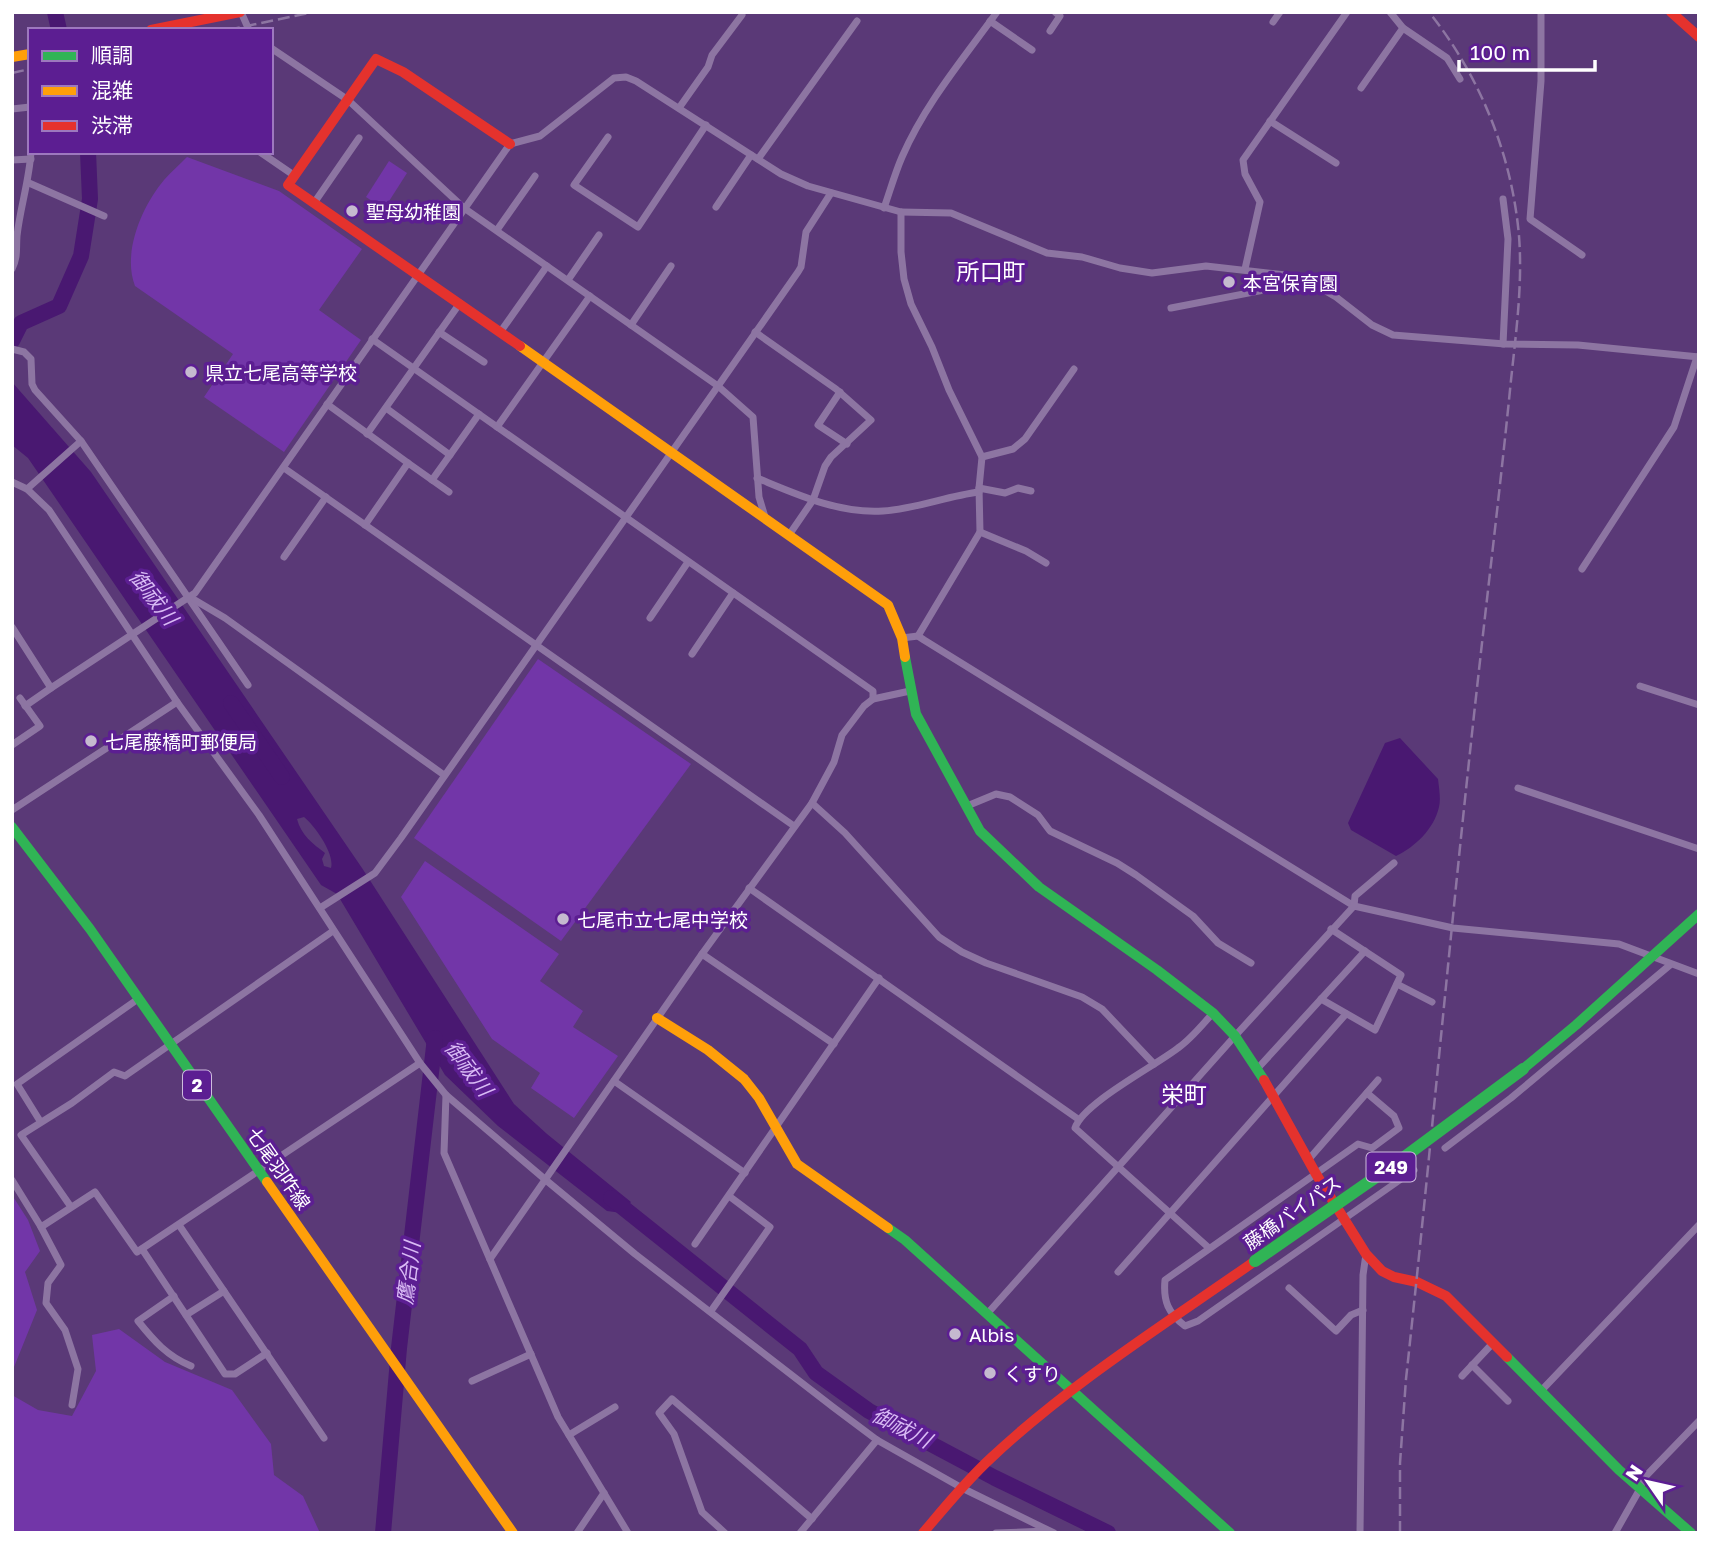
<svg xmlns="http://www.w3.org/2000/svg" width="1711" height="1545" viewBox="0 0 1711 1545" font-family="'Golos Text','Noto Sans JP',sans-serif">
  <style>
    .green { fill: #7236a8 }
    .water { fill: #491871; fill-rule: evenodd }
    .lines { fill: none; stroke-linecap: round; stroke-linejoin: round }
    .river { stroke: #491871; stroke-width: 16 }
    .street { stroke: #8d75a2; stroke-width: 7 }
    .fast { stroke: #30b455; stroke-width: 10 }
    .slow { stroke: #ff9f0a; stroke-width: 10 }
    .jam { stroke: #e5322d; stroke-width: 10 }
    .rail { stroke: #8d75a2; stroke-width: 2.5; stroke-dasharray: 12 5; stroke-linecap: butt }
    .fast-bridge { stroke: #30b455; stroke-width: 12 }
    .poi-dot { fill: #c5bacf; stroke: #5c1e92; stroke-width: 2.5 }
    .labels { text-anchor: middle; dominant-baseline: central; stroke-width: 7; stroke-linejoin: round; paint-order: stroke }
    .shield { fill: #5c1e92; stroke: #cebcde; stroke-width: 2 }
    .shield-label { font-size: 18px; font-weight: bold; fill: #fff }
    .poi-label { font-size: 19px; fill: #fff; stroke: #5c1e92; text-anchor: start }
    .street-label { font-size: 19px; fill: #fff; stroke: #5c1e92 }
    .water-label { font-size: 21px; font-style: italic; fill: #d9bbf5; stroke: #5c1e92 }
    .quarter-label { font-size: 23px; fill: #fff; stroke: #5c1e92 }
  </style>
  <rect width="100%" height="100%" fill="#5a3977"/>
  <g class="green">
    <path d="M 187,157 L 279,191 L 362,249 L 319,310 L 361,340 L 284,452 L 204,397 L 233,354 L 135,286 C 122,253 142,206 164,180 C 171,172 180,164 187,157 Z"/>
    <polygon points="389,161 407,173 384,209 366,197"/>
    <polygon points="538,659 691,764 561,941 414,838"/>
    <polygon points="425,861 559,954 540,981 583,1011 573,1027 618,1056 574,1118 531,1088 540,1073 492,1039 401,897"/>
    <polygon points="12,1195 28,1220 40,1251 25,1272 37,1310 12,1372"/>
    <polygon points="119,1329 165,1362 232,1390 271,1444 274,1475 303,1496 320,1533 12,1533 12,1395 38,1410 72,1416 96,1371 92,1335"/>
  </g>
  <g class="water">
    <path d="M 12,382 L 91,472 L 362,868 L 514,1104 L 547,1134 L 631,1202 L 622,1213 L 607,1211 L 498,1126 L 445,1075 L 337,894 L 321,885 L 28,458 L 12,445 ZM 304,817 C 315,826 335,854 331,868 L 324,866 L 322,859 L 325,853 C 313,844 301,835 297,819 Z"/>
    <path d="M 1400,738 L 1438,779 C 1439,788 1441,799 1439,807 C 1434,829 1415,847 1396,856 L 1351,830 L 1348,823 L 1385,743 Z"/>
  </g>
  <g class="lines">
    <g class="river">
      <polyline points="55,12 59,30"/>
      <polyline points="12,341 21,323 59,306 81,256 90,199 88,152"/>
      <polyline points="231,703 282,777"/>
      <polyline points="611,1198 800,1349 816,1373 869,1411 995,1478 1108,1533"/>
      <polyline points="383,1533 399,1348 435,1038"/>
    </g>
    <g class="street">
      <polyline points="241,12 249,30"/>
      <polyline points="1390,12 1403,28 1447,58 1460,79"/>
      <polyline points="1541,12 1541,81 1530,219 1582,255"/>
      <polyline points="990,21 1032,50"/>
      <polyline points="1273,22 1280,12"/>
      <polyline points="1050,31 1060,16 1055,12"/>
      <polyline points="271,48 348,100 464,208 718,386 753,417 759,497 765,517"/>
      <polyline points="1361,88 1403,28"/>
      <polyline points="679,108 708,67 712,55 742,15"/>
      <polyline points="12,109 30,107"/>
      <polyline points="1270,121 1336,163"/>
      <polyline points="608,137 574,185 638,227 706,125"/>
      <polyline points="260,152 295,176"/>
      <polyline points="758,159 857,21"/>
      <polyline points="12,160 31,159"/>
      <polyline points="29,183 104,216"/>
      <polyline points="1503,199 1508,239 1503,344"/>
      <polyline points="314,203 359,138"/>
      <polyline points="716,207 751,155"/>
      <path d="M 884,208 C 890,191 895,173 902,157 C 925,104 963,59 997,12"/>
      <polyline points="901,212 901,252 904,279 911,304 932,347 949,390 982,457 979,488 980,532 918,636"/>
      <polyline points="497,230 535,176"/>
      <path d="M 12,269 C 18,257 16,249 17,236 C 20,208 29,182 31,152"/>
      <polyline points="1245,269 1260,202 1245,174 1243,160 1347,12"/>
      <polyline points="568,280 599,235"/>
      <polyline points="1171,308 1306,282"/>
      <polyline points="631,325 671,266"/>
      <polyline points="501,331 547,266"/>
      <polyline points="439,332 484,362"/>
      <polyline points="755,332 836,389 871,420 831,457 825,466 813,500 789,535"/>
      <polyline points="372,339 873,691 873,699"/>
      <polyline points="12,349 24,352 31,359 32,384 35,390 81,441 248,685"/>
      <polyline points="840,392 818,425 847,444"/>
      <polyline points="327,404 408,463"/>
      <polyline points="386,408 450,455 432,480"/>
      <polyline points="497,427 590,296"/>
      <polyline points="367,434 460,303"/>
      <polyline points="450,455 479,414"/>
      <polyline points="982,457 1013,449 1025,439 1074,369"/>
      <polyline points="284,468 794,826"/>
      <path d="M 757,478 C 796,494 839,514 883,511 C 915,509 947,496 979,492"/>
      <polyline points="12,482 27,489 49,510 177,702 259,815 420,1063 446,1095 547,1181 635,1254 833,1407 877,1440 962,1488 1054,1533"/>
      <polyline points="979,488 1005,493 1018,488 1031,491"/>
      <polyline points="27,489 81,441"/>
      <polyline points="365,525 408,463 449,492"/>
      <polyline points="980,532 1026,551 1046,563"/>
      <polyline points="284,557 326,497"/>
      <polyline points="1582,569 1674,427 1697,357"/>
      <polyline points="193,599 225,618 444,775"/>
      <polyline points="650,618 688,562"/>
      <polyline points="12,627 51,688 25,706"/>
      <polyline points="902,638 918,636 924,640 1354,906 1453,928 1619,944 1699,974"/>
      <polyline points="692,654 733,593"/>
      <polyline points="1640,686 1699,705"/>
      <polyline points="51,688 195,593 510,144 540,136 614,78 626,77 636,81 781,174 808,186 901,212 951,213 1047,253 1082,257 1120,268 1152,273 1206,266 1286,275 1310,282 1336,297 1372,325 1393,335 1505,344 1578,345 1699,357"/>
      <polyline points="12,745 40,726 20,698"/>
      <polyline points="1518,788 1699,849"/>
      <polyline points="812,803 845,833 939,937 962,952 986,963 1082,997 1102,1009 1154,1064"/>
      <polyline points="967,806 996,794 1010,797 1038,815 1050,831 1117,863 1136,875 1193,916 1218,943 1251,963"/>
      <polyline points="12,810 177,702"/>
      <polyline points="749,888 1078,1119"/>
      <polyline points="320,908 375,873 401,838 798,272 801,267 806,232 831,193"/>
      <polyline points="702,954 834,1044"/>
      <polyline points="1397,984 1432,1002"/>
      <polyline points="1321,999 1375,1030 1401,975 1331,929"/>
      <polyline points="1258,1068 1365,951"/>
      <polyline points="614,1081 745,1173"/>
      <path d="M 1367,1093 L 1394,1116 L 1399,1128 L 1372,1148 L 1358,1144 L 1165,1280 C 1163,1301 1168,1313 1185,1326 L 1198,1321 L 1414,1170"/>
      <polyline points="446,1095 444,1153 558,1417 628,1533"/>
      <polyline points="40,1121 17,1084 138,999"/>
      <polyline points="1445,1148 1511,1098 1670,965"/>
      <polyline points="1309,1159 1378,1080"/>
      <polyline points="12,1180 41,1227 95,1192 137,1252 420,1063"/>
      <polyline points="71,1207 21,1135 72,1103 114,1072 125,1076 333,931"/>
      <polyline points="179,1225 324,1438"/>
      <polyline points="41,1227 61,1265 48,1283 46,1303 65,1330 78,1369 72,1405"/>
      <polyline points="695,1244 879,978"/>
      <path d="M 1209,1248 L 1075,1128 C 1083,1103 1155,1066 1178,1048 C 1191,1039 1202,1025 1213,1013"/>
      <polyline points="142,1249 225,1374 235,1374 267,1353"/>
      <polyline points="490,1259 702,954 812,803 834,762 842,735 864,706 873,699 910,691"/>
      <polyline points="1118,1272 1346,1014"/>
      <polyline points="1289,1288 1336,1331 1351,1315 1363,1310"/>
      <path d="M 174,1296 L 138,1321 C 154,1341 167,1356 191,1366"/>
      <polyline points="711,1311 770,1227 729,1196"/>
      <polyline points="987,1314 1235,1036 1354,906 1355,896 1394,863"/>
      <polyline points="186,1315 224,1291"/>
      <polyline points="1472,1365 1508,1401"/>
      <polyline points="1462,1376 1493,1343"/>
      <polyline points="472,1381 531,1354"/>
      <polyline points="1540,1392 1699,1225"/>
      <polyline points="569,1435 615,1407"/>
      <polyline points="577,1533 604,1493"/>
      <polyline points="725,1533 702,1512 674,1434 659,1413 672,1399 812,1519"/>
      <polyline points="800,1533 877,1440"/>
      <polyline points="996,1533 1047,1531"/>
      <polyline points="1360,1533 1363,1275 1366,1254"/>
      <polyline points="1615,1533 1641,1487 1642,1480 1699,1421"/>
    </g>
    <g class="fast">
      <polyline points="905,657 916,714 980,831 1039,887 1157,970 1213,1013 1235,1036 1264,1080"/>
      <polyline points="12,827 90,929 267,1182"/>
      <polyline points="1523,1069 1576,1025 1699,914"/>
      <polyline points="888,1228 905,1240 1230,1533"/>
      <polyline points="1507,1357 1619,1470 1691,1533"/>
    </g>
    <g class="slow">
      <polyline points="12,57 30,54"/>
      <polyline points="520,346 888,605 902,638 905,657"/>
      <polyline points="657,1018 708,1050 744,1079 759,1098 797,1164 888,1228"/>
      <polyline points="267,1182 513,1533"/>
    </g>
    <g class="jam">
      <polyline points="1671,12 1699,37"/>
      <polyline points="151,30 240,12"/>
      <polyline points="510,144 403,72 376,59 288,185 520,346"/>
      <polyline points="1264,1080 1316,1174 1366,1254 1382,1271 1394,1277 1417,1282 1446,1296 1507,1357"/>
      <path d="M 923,1533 C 945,1507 966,1481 991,1458 C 1071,1383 1165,1324 1255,1261"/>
    </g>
    <g class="rail">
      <polyline points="228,30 313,12"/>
      <polyline points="12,73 30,69"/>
      <path d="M 1400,1533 L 1400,1463 L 1406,1379 C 1432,1140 1453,900 1480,661 C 1490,571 1501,480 1510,390 C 1515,339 1523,288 1519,236 C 1512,155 1480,76 1429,12"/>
    </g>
    <polyline class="fast-bridge" points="1255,1261 1399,1161 1523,1069"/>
  </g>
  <g class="poi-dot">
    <circle cx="352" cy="211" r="7"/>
    <circle cx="1229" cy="282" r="7"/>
    <circle cx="191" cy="372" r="7"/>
    <circle cx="91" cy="741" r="7"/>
    <circle cx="563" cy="919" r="7"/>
    <circle cx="955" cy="1334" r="7"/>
    <circle cx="990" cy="1373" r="7"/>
  </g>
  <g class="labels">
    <g class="shield">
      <rect x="183" y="1070.5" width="28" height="29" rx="5"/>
      <rect x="1366.5" y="1152.5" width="49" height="29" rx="5"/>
    </g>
    <g class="shield-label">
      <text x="197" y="1085">2</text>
      <text x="1391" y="1167">249</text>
    </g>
    <g class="poi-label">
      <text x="366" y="211">聖母幼稚園</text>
      <text x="1243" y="282">本宮保育園</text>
      <text x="205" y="372">県立七尾高等学校</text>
      <text x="105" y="741">七尾藤橋町郵便局</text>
      <text x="577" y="919">七尾市立七尾中学校</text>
      <text x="969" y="1334">Albis</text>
      <text x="1004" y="1373">くすり</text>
    </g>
    <g class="street-label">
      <text transform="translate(279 1168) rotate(55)">七尾羽咋線</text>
      <text transform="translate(1292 1212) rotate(-35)">藤橋バイパス</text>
    </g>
    <g class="water-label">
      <text transform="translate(154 597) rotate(52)">御祓川</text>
      <text transform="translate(469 1068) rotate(53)">御祓川</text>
      <text transform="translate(408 1273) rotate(-83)">鷹合川</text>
      <text transform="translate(902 1427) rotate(27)">御祓川</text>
    </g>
    <g class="quarter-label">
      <text x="991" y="271">所口町</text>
      <text x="1184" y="1094">栄町</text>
    </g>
  </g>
  <rect width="1711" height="1545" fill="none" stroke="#ffffff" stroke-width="28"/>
  <rect x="28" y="28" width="245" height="126" fill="#5c1e92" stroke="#9d78be" stroke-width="2"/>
  <rect x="42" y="51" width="35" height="10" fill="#30b455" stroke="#9d78be" stroke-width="2"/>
  <text x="91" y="63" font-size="21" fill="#ffffff">順調</text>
  <rect x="42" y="86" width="35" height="10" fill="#ff9f0a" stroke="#9d78be" stroke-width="2"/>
  <text x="91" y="98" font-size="21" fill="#ffffff">混雑</text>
  <rect x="42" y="121" width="35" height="10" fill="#e5322d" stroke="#9d78be" stroke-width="2"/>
  <text x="91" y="133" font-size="21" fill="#ffffff">渋滞</text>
  <g transform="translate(1648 1482) rotate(304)" stroke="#5c1e92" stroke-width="5" paint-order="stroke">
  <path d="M0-5L12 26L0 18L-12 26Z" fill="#ffffff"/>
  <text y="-10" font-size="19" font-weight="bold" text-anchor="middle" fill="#ffffff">N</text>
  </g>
  <path d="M1459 60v10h136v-10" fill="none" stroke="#ffffff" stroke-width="3.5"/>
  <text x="1470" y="60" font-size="21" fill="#ffffff" stroke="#5c1e92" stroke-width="5" paint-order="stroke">100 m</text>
</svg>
